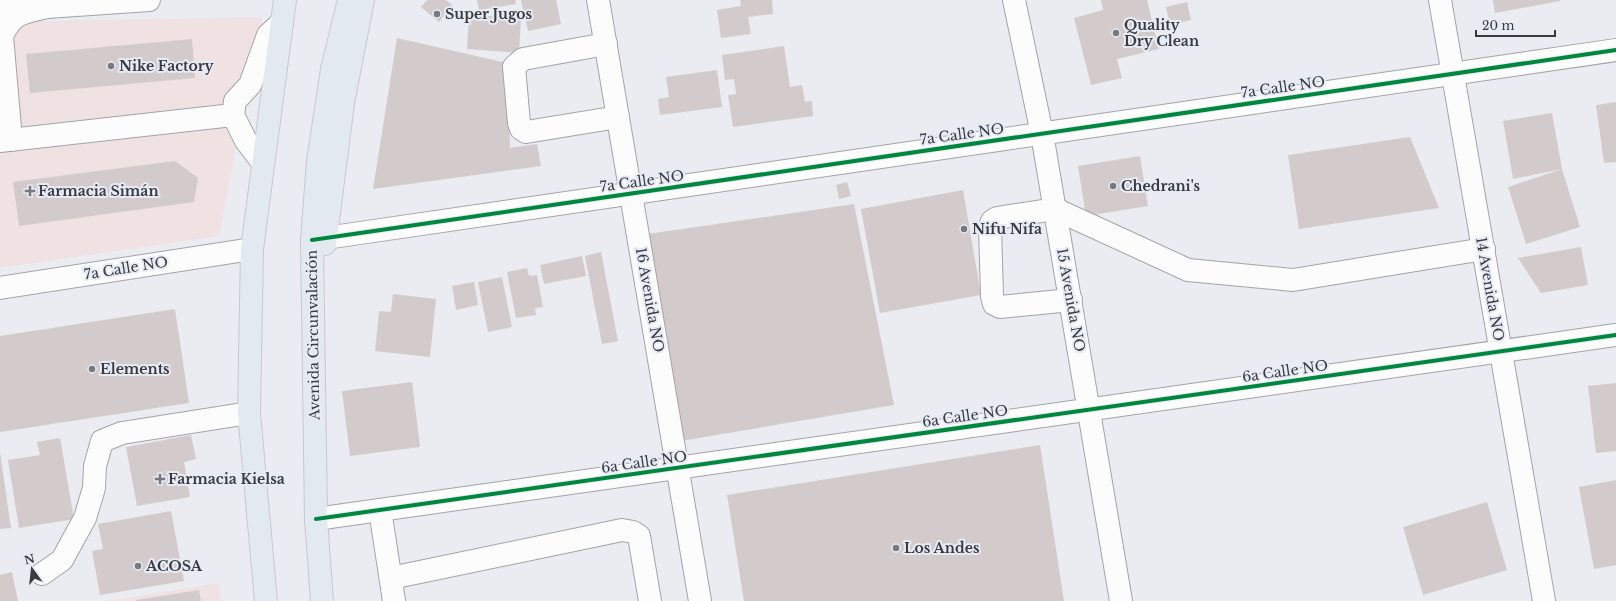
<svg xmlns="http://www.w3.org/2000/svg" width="1616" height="601" viewBox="0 0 1616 601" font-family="'Libre Baskerville',serif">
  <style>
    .commercial { fill: #f0e2e3 }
    .building { fill: #d3cacb }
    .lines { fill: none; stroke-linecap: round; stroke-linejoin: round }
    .minor-casing { stroke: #a2a4a8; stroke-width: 24 }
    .highway-casing { stroke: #c9c9cc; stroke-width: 24 }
    .minor { stroke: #fcfcfd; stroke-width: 22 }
    .highway { stroke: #e3e9f0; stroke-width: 22 }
    .cycleway-casing { stroke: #e7ebf5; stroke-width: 6 }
    .cycleway { stroke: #00873e; stroke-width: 4 }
    .poi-dot { fill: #77797e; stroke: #e7ebf5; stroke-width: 1.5 }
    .labels { text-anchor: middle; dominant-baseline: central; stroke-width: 4; stroke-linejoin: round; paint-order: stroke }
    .poi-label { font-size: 14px; font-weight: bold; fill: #393b3f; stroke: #e7ebf5; text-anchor: start }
    .street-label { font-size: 14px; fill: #393b3f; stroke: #e7ebf5 }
  </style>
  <rect width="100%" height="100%" fill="#eaecf2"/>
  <g class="commercial">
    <polygon points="262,17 219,236 0,268 0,22"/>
    <polygon points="219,583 221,601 107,601"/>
  </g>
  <g class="building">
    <polygon points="427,0 446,0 452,5 439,22 421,7"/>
    <polygon points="477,0 515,0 516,4 479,10"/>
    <polygon points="521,0 556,0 561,24 528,31"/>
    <polygon points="740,0 772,0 773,14 748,17 751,34 721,38 717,10 741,6"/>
    <polygon points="1101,0 1147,0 1159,49 1117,59 1122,78 1091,85 1074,18 1103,10"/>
    <polygon points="1493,0 1560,0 1560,1 1495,13"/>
    <polygon points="1187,2 1191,20 1170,25 1166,7"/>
    <polygon points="469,15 521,18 519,53 467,49"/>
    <polygon points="397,38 507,63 510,148 537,144 541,166 373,189"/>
    <polygon points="192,39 195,78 30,93 26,54"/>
    <polygon points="784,46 790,87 802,85 805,102 812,101 813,116 733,127 728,95 736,94 734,79 725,80 722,55"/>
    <polygon points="717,70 722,107 660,115 658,99 669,97 666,77"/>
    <polygon points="1616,102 1616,162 1604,163 1596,105"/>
    <polygon points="1552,113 1562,169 1580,227 1526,244 1508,187 1562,169 1513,179 1503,121"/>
    <polygon points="1410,137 1439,208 1299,229 1288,155"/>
    <polygon points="1140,156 1148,206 1086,216 1078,166"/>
    <polygon points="175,161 198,178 194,202 19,226 13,182"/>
    <polygon points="847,182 851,196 839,199 836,185"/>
    <polygon points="963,190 981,295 880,313 861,209"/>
    <polygon points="854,204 894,405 681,441 648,234"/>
    <polygon points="1581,247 1588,285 1541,293 1518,258"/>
    <polygon points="601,252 618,341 602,344 585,256"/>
    <polygon points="582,256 586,276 544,284 540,265"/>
    <polygon points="527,268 529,276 537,275 543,307 535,308 536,315 516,318 507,272"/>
    <polygon points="502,277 512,327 488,332 478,282"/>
    <polygon points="474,282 478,305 456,310 452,286"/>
    <polygon points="393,294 436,299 430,357 375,351 379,311 391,312"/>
    <polygon points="175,309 189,403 0,432 0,336"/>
    <polygon points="412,382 420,447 350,456 342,391"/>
    <polygon points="1616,383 1616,451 1596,453 1588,386"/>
    <polygon points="191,435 196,459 184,462 190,497 137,506 126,447"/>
    <polygon points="60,438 74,519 19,528 8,460 40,455 37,442"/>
    <polygon points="1040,445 1064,601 744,601 727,495"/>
    <polygon points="0,452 11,528 0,529"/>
    <polygon points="1616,480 1616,565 1594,569 1579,487"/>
    <polygon points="1487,502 1507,570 1423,595 1403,527"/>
    <polygon points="171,511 184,581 100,595 92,551 103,549 98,524"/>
    <polygon points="12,572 18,601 0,601 0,575"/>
    <polygon points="199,590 201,601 136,601 136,600"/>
  </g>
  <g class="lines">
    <g class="minor-casing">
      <g id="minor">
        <polyline points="598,0 700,601"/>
        <polyline points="1014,0 1042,134 1121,601"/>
        <polyline points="1440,0 1544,601"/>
        <polyline points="0,7 47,7 149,0"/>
        <polyline points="606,44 523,59 514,67 519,123 521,129 526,132 618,117"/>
        <path d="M 11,140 L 2,36 C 13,12 23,13 47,7"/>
        <polyline points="0,141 233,115"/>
        <polyline points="263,163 246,141 233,115 235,101 250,85 268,35 282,22"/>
        <polyline points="312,240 1616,50"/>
        <polyline points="0,288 252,249"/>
        <polyline points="1071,300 1000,307 994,304 992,296 990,227 992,221 997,218 1055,209 1188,270 1293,280 1484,249"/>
        <polyline points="380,510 394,601"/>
        <polyline points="316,519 1616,335"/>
        <polyline points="42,574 62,560 85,518 94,488 95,466 102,441 122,433 249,413"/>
        <polyline points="391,578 622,530 633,532 639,536 650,601"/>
      </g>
    </g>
    <g class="highway-casing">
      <g id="highway">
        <polyline points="325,244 343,103 363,0"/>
        <polyline points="266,601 249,413 252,249 285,0"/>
        <polyline points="322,601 316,519 312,240 318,161 332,69 349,0"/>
      </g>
    </g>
    <use href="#minor" class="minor"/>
    <use href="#highway" class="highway"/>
    <g class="cycleway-casing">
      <g id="cycleway">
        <polyline points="312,240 1616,50"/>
        <polyline points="316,519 1616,335"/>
      </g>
    </g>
    <use href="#cycleway" class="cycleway"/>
  </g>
  <g class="poi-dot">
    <circle cx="437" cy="14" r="4"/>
    <circle cx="1116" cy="33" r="4"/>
    <circle cx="111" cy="66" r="4"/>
    <circle cx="1113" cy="186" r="4"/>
    <path d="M28 185h4v4h4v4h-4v4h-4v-4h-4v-4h4z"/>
    <circle cx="964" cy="229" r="4"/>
    <circle cx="92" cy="369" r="4"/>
    <path d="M158 473h4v4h4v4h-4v4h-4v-4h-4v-4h4z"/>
    <circle cx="896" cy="548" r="4"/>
    <circle cx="138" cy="566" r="4"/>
  </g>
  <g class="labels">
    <g class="poi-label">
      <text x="445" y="14">Super Jugos</text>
      <text x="1124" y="25">Quality<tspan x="1124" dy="16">Dry Clean</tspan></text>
      <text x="119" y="66">Nike Factory</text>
      <text x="1121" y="186">Chedrani's</text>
      <text x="38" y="191">Farmacia Simán</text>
      <text x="972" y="229">Nifu Nifa</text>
      <text x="100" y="369">Elements</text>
      <text x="168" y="479">Farmacia Kielsa</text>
      <text x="904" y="548">Los Andes</text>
      <text x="146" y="566">ACOSA</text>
    </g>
    <g class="street-label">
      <text transform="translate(1283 87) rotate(-8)">7a Calle NO</text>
      <text transform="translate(962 134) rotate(-8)">7a Calle NO</text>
      <text transform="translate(642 181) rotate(-8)">7a Calle NO</text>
      <text transform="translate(126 268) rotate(-9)">7a Calle NO</text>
      <text transform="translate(1490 289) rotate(80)">14 Avenida NO</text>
      <text transform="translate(650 300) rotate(80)">16 Avenida NO</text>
      <text transform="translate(1071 300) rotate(80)">15 Avenida NO</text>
      <text transform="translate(313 335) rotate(-91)">Avenida Circunvalación</text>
      <text transform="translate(1285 371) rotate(-8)">6a Calle NO</text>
      <text transform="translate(965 416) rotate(-8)">6a Calle NO</text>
      <text transform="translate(644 462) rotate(-8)">6a Calle NO</text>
    </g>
  </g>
  <g transform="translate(32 569) rotate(345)" stroke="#e7ebf5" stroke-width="3" paint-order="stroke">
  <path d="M0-3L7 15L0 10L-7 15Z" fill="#393b3f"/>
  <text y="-6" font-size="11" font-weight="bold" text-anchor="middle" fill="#393b3f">N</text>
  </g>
  <path d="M1476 30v6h79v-6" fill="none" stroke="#393b3f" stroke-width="2"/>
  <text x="1482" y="30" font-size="12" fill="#393b3f" stroke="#e7ebf5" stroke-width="3" paint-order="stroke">20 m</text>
</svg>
